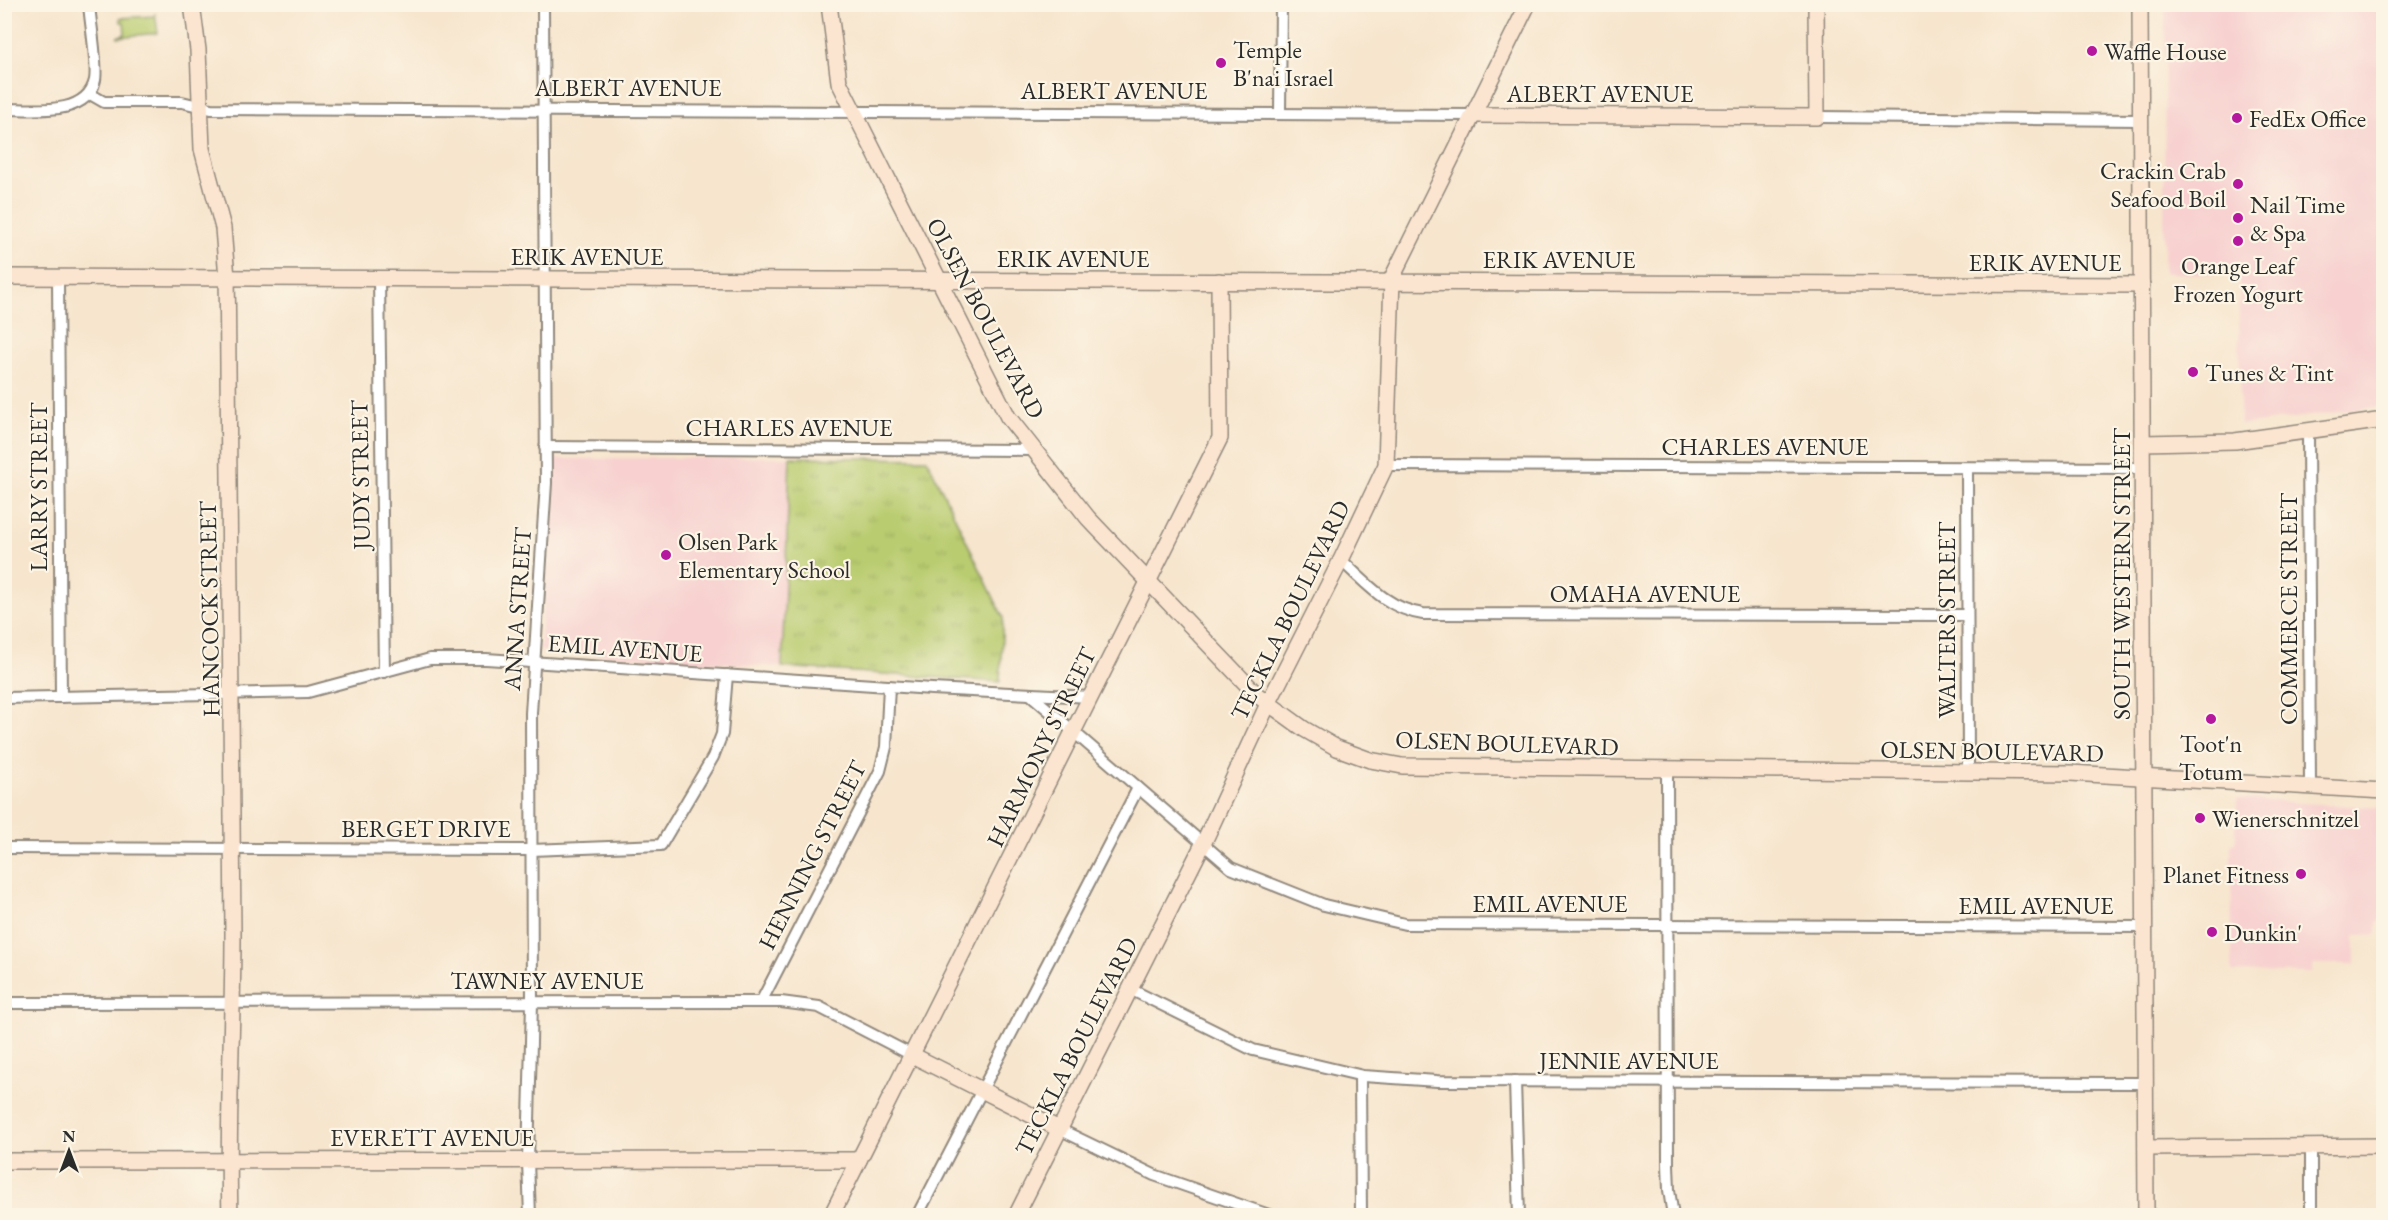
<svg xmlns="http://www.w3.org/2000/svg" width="2388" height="1220" viewBox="0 0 2388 1220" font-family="'EB Garamond',serif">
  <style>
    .built { fill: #f7d0cf }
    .grass { fill: #b9cc70; stroke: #727c4e; stroke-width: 1.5 }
    .park { fill: url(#park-tufts); stroke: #727c4e; stroke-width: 1.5 }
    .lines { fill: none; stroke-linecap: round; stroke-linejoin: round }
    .street-casing { stroke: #91887c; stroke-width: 14 }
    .secondary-casing { stroke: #91887c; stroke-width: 18 }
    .street { stroke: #fff; stroke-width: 10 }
    .secondary { stroke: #fce5d0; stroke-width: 15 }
    .poi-dot { fill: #b5179e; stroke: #fcf5e5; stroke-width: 2 }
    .labels { text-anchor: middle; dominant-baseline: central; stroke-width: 4.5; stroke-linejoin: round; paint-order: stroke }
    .poi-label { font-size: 24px; fill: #2b2b2b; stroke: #fcf5e5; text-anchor: start }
    .street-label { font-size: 24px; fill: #2b2b2b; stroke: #fcf5e5 }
  </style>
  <defs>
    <pattern id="park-tufts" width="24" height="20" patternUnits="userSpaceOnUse" patternTransform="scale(1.5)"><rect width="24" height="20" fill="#b9cc70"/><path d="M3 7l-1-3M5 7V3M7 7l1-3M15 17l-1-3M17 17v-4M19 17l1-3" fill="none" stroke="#9faf61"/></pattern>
  </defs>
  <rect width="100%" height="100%" fill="#fcf5e5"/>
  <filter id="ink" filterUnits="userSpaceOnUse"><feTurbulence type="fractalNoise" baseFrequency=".0167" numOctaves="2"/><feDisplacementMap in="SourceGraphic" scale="12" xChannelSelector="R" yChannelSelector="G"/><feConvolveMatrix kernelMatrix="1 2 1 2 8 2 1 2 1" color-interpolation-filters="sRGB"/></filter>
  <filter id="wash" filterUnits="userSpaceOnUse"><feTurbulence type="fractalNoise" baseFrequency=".008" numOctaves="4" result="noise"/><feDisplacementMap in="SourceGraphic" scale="24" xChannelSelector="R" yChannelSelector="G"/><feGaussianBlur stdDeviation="1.35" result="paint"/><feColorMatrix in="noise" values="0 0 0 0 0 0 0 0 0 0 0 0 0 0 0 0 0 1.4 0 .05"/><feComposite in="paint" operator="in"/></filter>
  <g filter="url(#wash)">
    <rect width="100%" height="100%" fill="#f7e5cd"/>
    <g class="built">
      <polygon points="2165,5 2383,5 2383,406 2240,425 2239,274 2164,273"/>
      <polygon points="790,457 782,667 540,651 553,459"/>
      <polygon points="2237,799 2383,808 2383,921 2377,921 2377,934 2355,935 2355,964 2313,964 2312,973 2232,972 2231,845 2236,843"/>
    </g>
    <polygon class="grass" points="155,13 158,33 117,37 125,34 124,22 121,22 120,18 155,16"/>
    <polygon class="park" points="790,457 927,459 1003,617 1000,682 782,667"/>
  </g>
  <g filter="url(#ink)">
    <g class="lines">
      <g class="street-casing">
        <g id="street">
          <polyline points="90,94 104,102 182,102 211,109 1474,115"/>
          <path d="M 4,109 C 33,109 87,117 95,80 C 98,66 90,21 89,4"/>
          <polyline points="1280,113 1281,4"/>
          <polyline points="1817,117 2141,120"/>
          <polyline points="58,277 61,697"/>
          <polyline points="379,278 384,672"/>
          <polyline points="2308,431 2310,787"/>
          <polyline points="545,447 1034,450"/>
          <polyline points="1386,465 2143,468"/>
          <polyline points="1967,468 1968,772"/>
          <path d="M 1341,560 C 1367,584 1388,609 1423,614 L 1967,615"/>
          <polyline points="1030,694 1231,868 1324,905 1405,924 2144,927"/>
          <polyline points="4,698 308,692 430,659 486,659 932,689 1091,697"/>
          <polyline points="1667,769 1668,1164 1669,1190 1673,1216"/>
          <polyline points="4,848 531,850 661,845 713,757 722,734 727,675"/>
          <polyline points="1130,989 1253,1050 1363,1076 1437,1081 2146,1083"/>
          <polyline points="761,1002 880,771 886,747 889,686"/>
          <polyline points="4,1003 781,1002 819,1007 912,1055"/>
          <polyline points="1360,1076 1361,1216"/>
          <polyline points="1515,1081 1519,1216"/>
          <polyline points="1059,1129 1154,1175 1272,1216"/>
          <polyline points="530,1216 528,1161 532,1002 531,713 546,483 543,4"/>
          <polyline points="917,1216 1138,788"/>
          <polyline points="2311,1216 2311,1146"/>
        </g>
      </g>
      <g class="secondary-casing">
        <g id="secondary">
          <path d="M 192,4 L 198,50 L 202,149 L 223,228 L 227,278 C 231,496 233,714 233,933 C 233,1027 227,1121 230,1216"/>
          <polyline points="829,4 839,82 1008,417 1088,518 1257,695 1304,729 1337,748 1370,760 1402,766 2070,773 2384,791"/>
          <polyline points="2140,4 2146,1216"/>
          <polyline points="1474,115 1817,117 1816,4"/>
          <polyline points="4,277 2142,285"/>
          <polyline points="2143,443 2235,441 2384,420"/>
          <polyline points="912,1055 1059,1129"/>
          <polyline points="2146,1148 2384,1146"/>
          <polyline points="4,1161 859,1160"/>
          <polyline points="831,1216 1220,438 1219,281"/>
          <polyline points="1016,1216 1203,844 1268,704 1341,560 1386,465 1392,278 1528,4"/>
        </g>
      </g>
      <use href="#street" class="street"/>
      <use href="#secondary" class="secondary"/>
    </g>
  </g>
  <g class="poi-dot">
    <circle cx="2092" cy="51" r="6"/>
    <circle cx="1221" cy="63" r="6"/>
    <circle cx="2237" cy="118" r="6"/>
    <circle cx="2238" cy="184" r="6"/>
    <circle cx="2238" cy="218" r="6"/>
    <circle cx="2238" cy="241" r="6"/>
    <circle cx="2193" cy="372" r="6"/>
    <circle cx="666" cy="555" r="6"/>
    <circle cx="2211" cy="719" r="6"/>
    <circle cx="2200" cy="818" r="6"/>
    <circle cx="2301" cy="874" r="6"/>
    <circle cx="2212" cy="932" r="6"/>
  </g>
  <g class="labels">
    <g class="poi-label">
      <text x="1233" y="49">Temple<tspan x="1233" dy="28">B'nai Israel</tspan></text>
      <text x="2104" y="51">Waffle House</text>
      <text x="2249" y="118">FedEx Office</text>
      <text x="2226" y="170" text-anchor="end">Crackin Crab<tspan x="2226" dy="28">Seafood Boil</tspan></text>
      <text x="2250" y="204">Nail Time<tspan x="2250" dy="28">&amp; Spa</tspan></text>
      <text x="2238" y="265" text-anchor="middle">Orange Leaf<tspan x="2238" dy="28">Frozen Yogurt</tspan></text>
      <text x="2205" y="372">Tunes &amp; Tint</text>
      <text x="678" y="541">Olsen Park<tspan x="678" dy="28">Elementary School</tspan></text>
      <text x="2211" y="743" text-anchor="middle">Toot'n<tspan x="2211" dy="28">Totum</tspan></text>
      <text x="2212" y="818">Wienerschnitzel</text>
      <text x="2289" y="874" text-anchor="end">Planet Fitness</text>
      <text x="2224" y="932">Dunkin'</text>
    </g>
    <g class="street-label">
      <text x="628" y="87">ALBERT AVENUE</text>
      <text x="1114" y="90">ALBERT AVENUE</text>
      <text x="1600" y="93">ALBERT AVENUE</text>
      <text x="587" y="256">ERIK AVENUE</text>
      <text x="1073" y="258">ERIK AVENUE</text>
      <text x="1559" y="259">ERIK AVENUE</text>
      <text x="2045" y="262">ERIK AVENUE</text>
      <text transform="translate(986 318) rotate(62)">OLSEN BOULEVARD</text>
      <text x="789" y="427">CHARLES AVENUE</text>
      <text x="1765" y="446">CHARLES AVENUE</text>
      <text transform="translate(360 475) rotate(-91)">JUDY STREET</text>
      <text transform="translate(38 487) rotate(-90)">LARRY STREET</text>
      <text transform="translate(2121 574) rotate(-90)">SOUTH WESTERN STREET</text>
      <text x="1645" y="593">OMAHA AVENUE</text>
      <text transform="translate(209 609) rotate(-91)">HANCOCK STREET</text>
      <text transform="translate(517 609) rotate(-86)">ANNA STREET</text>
      <text transform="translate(2288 609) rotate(-90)">COMMERCE STREET</text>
      <text transform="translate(1290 610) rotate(-64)">TECKLA BOULEVARD</text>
      <text transform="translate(1946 620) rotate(-90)">WALTERS STREET</text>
      <text transform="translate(625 648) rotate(4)">EMIL AVENUE</text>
      <text transform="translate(1507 743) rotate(2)">OLSEN BOULEVARD</text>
      <text transform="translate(1041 747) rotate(-64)">HARMONY STREET</text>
      <text transform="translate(1992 751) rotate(1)">OLSEN BOULEVARD</text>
      <text x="426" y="828">BERGET DRIVE</text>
      <text transform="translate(812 855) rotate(-63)">HENNING STREET</text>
      <text x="1550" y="903">EMIL AVENUE</text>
      <text x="2036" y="905">EMIL AVENUE</text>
      <text x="547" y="980">TAWNEY AVENUE</text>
      <text transform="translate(1076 1046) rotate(-63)">TECKLA BOULEVARD</text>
      <text x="1629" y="1060">JENNIE AVENUE</text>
      <text x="432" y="1137">EVERETT AVENUE</text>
    </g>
  </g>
  <rect width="2388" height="1220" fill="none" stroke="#fcf5e5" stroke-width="24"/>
  <g transform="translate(69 1151)" stroke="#fcf5e5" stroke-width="4.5" paint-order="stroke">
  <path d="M0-4.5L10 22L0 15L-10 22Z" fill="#2b2b2b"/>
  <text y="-9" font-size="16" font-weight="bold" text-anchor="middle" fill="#2b2b2b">N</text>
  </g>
</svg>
